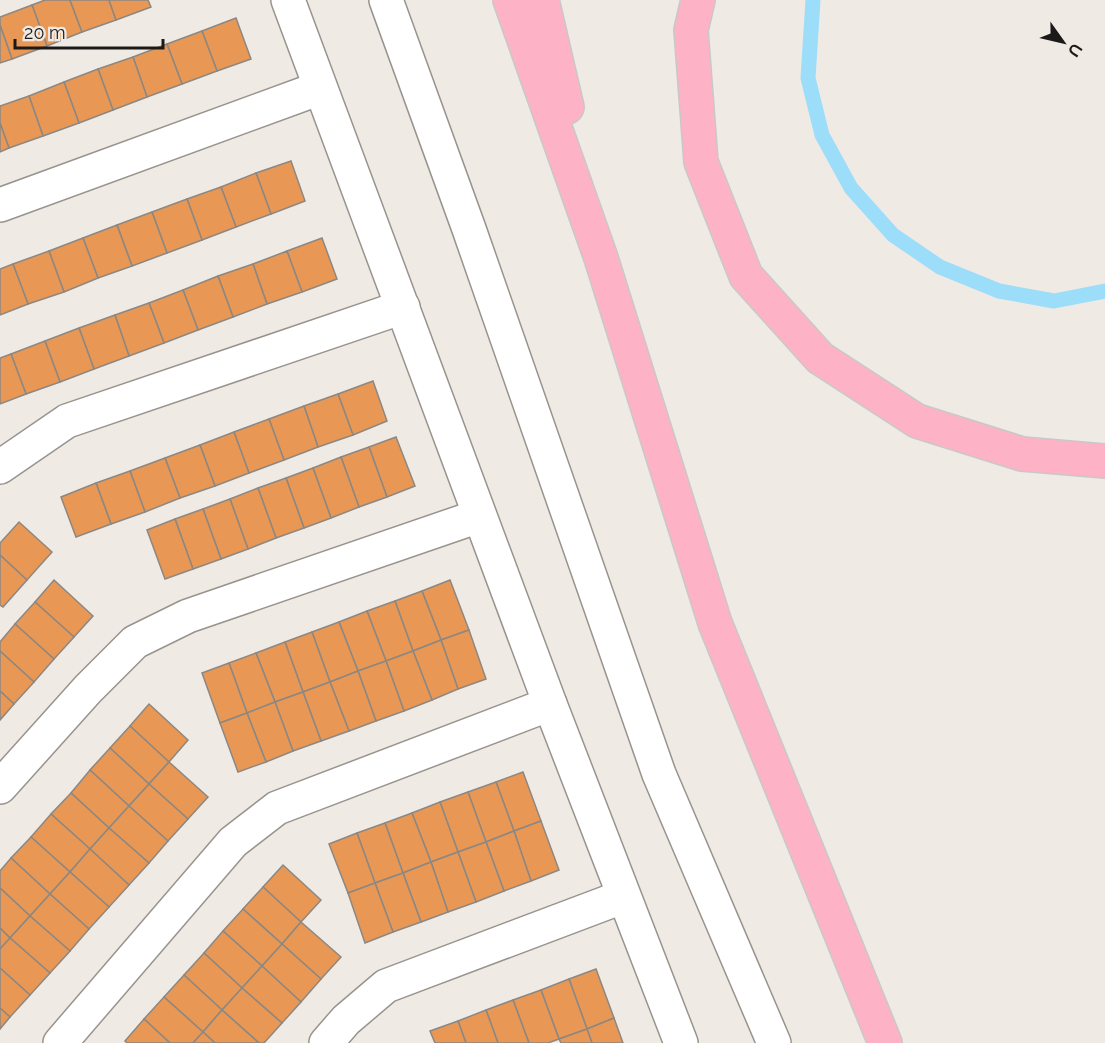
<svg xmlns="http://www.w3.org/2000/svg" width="1105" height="1043" viewBox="0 0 1105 1043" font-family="Raleway,sans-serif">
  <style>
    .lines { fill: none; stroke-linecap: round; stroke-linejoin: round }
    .stream { stroke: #9cddfa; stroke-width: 15 }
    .building { fill: #e89854; stroke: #8d8782; stroke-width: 1.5 }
    .street-casing { stroke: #99938e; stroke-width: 36 }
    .highway-casing { stroke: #c9c8c8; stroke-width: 36 }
    .street { stroke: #fff; stroke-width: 33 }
    .highway { stroke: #fdb2c6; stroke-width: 33 }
  </style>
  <rect width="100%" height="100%" fill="#f0eae5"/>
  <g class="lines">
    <polyline class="stream" points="813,0 808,78 822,135 851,188 893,235 940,267 999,291 1054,301 1105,291"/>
  </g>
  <g class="building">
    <polygon points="45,0 70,0 82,32 47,46 32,5"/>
    <polygon points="70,0 109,0 116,20 82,32"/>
    <polygon points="109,0 148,0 151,7 116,20"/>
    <polygon points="32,5 47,46 12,59 0,25 0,17"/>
    <polygon points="236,18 251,59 217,71 202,31"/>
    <polygon points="0,25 12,59 0,63"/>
    <polygon points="202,31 217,71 182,84 167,44"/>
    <polygon points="167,44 182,84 147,97 133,57"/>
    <polygon points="133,57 147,97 113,110 98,69"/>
    <polygon points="98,69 113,110 79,123 64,82"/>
    <polygon points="64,82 79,123 43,136 29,96"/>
    <polygon points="29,96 43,136 9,148 0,123 0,106"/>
    <polygon points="0,123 9,148 0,152"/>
    <polygon points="291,161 305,201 271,214 256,173"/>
    <polygon points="256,173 271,214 236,227 221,187"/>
    <polygon points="221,187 236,227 202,240 187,199"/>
    <polygon points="187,199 202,240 167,253 152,212"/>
    <polygon points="152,212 167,253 132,266 117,225"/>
    <polygon points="117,225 132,266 98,278 83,238"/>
    <polygon points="83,238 98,278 64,292 49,251"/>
    <polygon points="322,238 337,279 302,292 287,251"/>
    <polygon points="49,251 64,292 28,304 13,264"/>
    <polygon points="287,251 302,292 267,304 253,264"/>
    <polygon points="13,264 28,304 0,315 0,269"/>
    <polygon points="253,264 267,304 233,317 218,276"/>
    <polygon points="218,276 233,317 198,330 183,290"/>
    <polygon points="183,290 198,330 164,343 149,303"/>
    <polygon points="149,303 164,343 129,356 115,315"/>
    <polygon points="115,315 129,356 94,369 79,328"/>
    <polygon points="79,328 94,369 60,382 45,341"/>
    <polygon points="45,341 60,382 26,394 11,354"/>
    <polygon points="11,354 26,394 0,404 0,358"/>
    <polygon points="373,381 387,421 353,435 338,394"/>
    <polygon points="338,394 353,435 318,447 304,406"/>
    <polygon points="304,406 318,447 284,460 269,419"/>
    <polygon points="269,419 284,460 249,473 234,432"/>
    <polygon points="234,432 249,473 215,486 200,445"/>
    <polygon points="396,437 415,486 387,497 369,447"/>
    <polygon points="200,445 215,486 180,498 165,458"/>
    <polygon points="369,447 387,497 359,507 341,457"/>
    <polygon points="341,457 359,507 331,518 313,468"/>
    <polygon points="165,458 180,498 145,512 130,471"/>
    <polygon points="313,468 331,518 304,528 286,478"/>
    <polygon points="130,471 145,512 111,524 96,483"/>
    <polygon points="286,478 304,528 276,538 258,488"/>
    <polygon points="96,483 111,524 76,537 61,497"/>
    <polygon points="258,488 276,538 248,549 230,499"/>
    <polygon points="230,499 248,549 221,559 203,509"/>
    <polygon points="203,509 221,559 193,569 175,519"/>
    <polygon points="175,519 193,569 165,579 147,530"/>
    <polygon points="19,522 52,552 27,580 0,555 0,543"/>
    <polygon points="0,555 27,580 3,607 0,605"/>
    <polygon points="54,580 93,616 74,637 35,602"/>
    <polygon points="450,580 469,630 441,640 422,591"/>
    <polygon points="422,591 441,640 413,651 395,601"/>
    <polygon points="395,601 413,651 386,661 367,611"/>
    <polygon points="35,602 74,637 54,659 15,624"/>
    <polygon points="367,611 386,661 358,671 339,622"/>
    <polygon points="339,622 358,671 330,682 312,632"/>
    <polygon points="15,624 54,659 34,682 0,651 0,642"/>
    <polygon points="469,630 486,679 458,689 441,640"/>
    <polygon points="312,632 330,682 303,692 285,642"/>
    <polygon points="441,640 458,689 432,700 413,651"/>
    <polygon points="285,642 303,692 275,702 256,653"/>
    <polygon points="0,651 34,682 14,704 0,691"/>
    <polygon points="413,651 432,700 404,711 386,661"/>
    <polygon points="256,653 275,702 247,713 229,663"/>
    <polygon points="386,661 404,711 376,721 358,671"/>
    <polygon points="229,663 247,713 220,723 202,673"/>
    <polygon points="358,671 376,721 349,731 330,682"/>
    <polygon points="330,682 349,731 321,741 303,692"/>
    <polygon points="0,691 14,704 0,720"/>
    <polygon points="303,692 321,741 293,751 275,702"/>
    <polygon points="275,702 293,751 266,762 247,713"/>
    <polygon points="149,704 188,740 169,762 130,726"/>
    <polygon points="247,713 266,762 238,772 220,723"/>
    <polygon points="130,726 169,762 149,784 110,748"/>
    <polygon points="110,748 149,784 129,806 90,770"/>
    <polygon points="169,762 208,797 188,819 149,784"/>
    <polygon points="90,770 129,806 109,828 71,793"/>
    <polygon points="523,772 541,821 514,831 496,782"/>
    <polygon points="496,782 514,831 486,842 468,792"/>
    <polygon points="149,784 188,819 168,841 129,806"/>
    <polygon points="468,792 486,842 458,852 440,802"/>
    <polygon points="71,793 109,828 90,849 51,814"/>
    <polygon points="440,802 458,852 431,862 412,813"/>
    <polygon points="129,806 168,841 149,863 109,828"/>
    <polygon points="412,813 431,862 403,873 385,823"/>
    <polygon points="51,814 90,849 70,872 31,837"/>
    <polygon points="541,821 559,870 531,881 514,831"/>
    <polygon points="385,823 403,873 375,883 357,833"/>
    <polygon points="109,828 149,863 129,885 90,849"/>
    <polygon points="514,831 531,881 504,891 486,842"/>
    <polygon points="357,833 375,883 348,893 329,844"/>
    <polygon points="31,837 70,872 50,894 11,858"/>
    <polygon points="486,842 504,891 476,902 458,852"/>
    <polygon points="90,849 129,885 109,907 70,872"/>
    <polygon points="458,852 476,902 448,912 431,862"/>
    <polygon points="11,858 50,894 30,916 0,888 0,871"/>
    <polygon points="431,862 448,912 421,922 403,873"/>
    <polygon points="283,865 321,900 301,922 263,887"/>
    <polygon points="70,872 109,907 89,929 50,894"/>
    <polygon points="403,873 421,922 393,932 375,883"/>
    <polygon points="375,883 393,932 365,943 348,893"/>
    <polygon points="263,887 301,922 282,944 243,909"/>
    <polygon points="0,888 30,916 10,938 0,928"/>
    <polygon points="50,894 89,929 70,951 30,916"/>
    <polygon points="243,909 282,944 262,966 223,931"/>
    <polygon points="30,916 70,951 50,973 10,938"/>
    <polygon points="301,922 341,957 321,979 282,944"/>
    <polygon points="0,928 10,938 0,949"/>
    <polygon points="223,931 262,966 242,988 204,953"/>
    <polygon points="10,938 50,973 30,995 0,968 0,949"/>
    <polygon points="282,944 321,979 301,1002 262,966"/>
    <polygon points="204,953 242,988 222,1010 184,975"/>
    <polygon points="262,966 301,1002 282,1023 242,988"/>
    <polygon points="0,968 30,995 10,1017 0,1008"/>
    <polygon points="596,969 614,1018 587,1029 569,979"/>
    <polygon points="184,975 222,1010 203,1032 164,997"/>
    <polygon points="569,979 587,1029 559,1039 541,990"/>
    <polygon points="242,988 282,1023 264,1043 259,1043 222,1010"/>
    <polygon points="541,990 559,1039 548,1043 529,1043 513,1000"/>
    <polygon points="164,997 203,1032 193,1043 170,1043 144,1019"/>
    <polygon points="513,1000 529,1043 498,1043 486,1010"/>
    <polygon points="0,1008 10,1017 0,1029"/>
    <polygon points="222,1010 259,1043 215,1043 203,1032"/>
    <polygon points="486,1010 498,1043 466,1043 458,1021"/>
    <polygon points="614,1018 623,1043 592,1043 587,1029"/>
    <polygon points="144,1019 170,1043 127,1043 125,1041"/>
    <polygon points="458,1021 466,1043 435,1043 430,1031"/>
    <polygon points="587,1029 592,1043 561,1043 559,1039"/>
    <polygon points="203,1032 215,1043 193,1043"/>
  </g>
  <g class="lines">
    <g class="street-casing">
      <g id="street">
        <polyline points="288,0 550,704 681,1043"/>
        <polyline points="386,0 469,229 659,774 774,1043"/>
        <polyline points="0,205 320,88"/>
        <polyline points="0,467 67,421 403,307"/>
        <polyline points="0,787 88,689 135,642 188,616 479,516"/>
        <polyline points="60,1043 233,842 277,808 550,704"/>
        <polyline points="326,1043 346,1020 386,986 622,897"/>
      </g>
    </g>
    <g class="highway-casing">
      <g id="highway">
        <polyline points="510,0 601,258 715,623 885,1043"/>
        <polyline points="542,0 567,107"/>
        <polyline points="698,0 691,30 701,162 746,276 820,358 917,421 1022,454 1105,461"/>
      </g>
    </g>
    <use href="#street" class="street"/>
    <use href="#highway" class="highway"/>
  </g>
  <g transform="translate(1063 42) rotate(124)" stroke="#f0eae5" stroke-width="4.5" paint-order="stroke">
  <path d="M0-4.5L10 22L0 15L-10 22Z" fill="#1c1a18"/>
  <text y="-9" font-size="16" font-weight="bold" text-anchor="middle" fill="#1c1a18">U</text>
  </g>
  <path d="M15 39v9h148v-9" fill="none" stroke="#1c1a18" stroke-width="3"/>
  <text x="24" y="39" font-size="18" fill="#1c1a18" stroke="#f0eae5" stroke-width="4.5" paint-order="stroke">20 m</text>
</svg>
